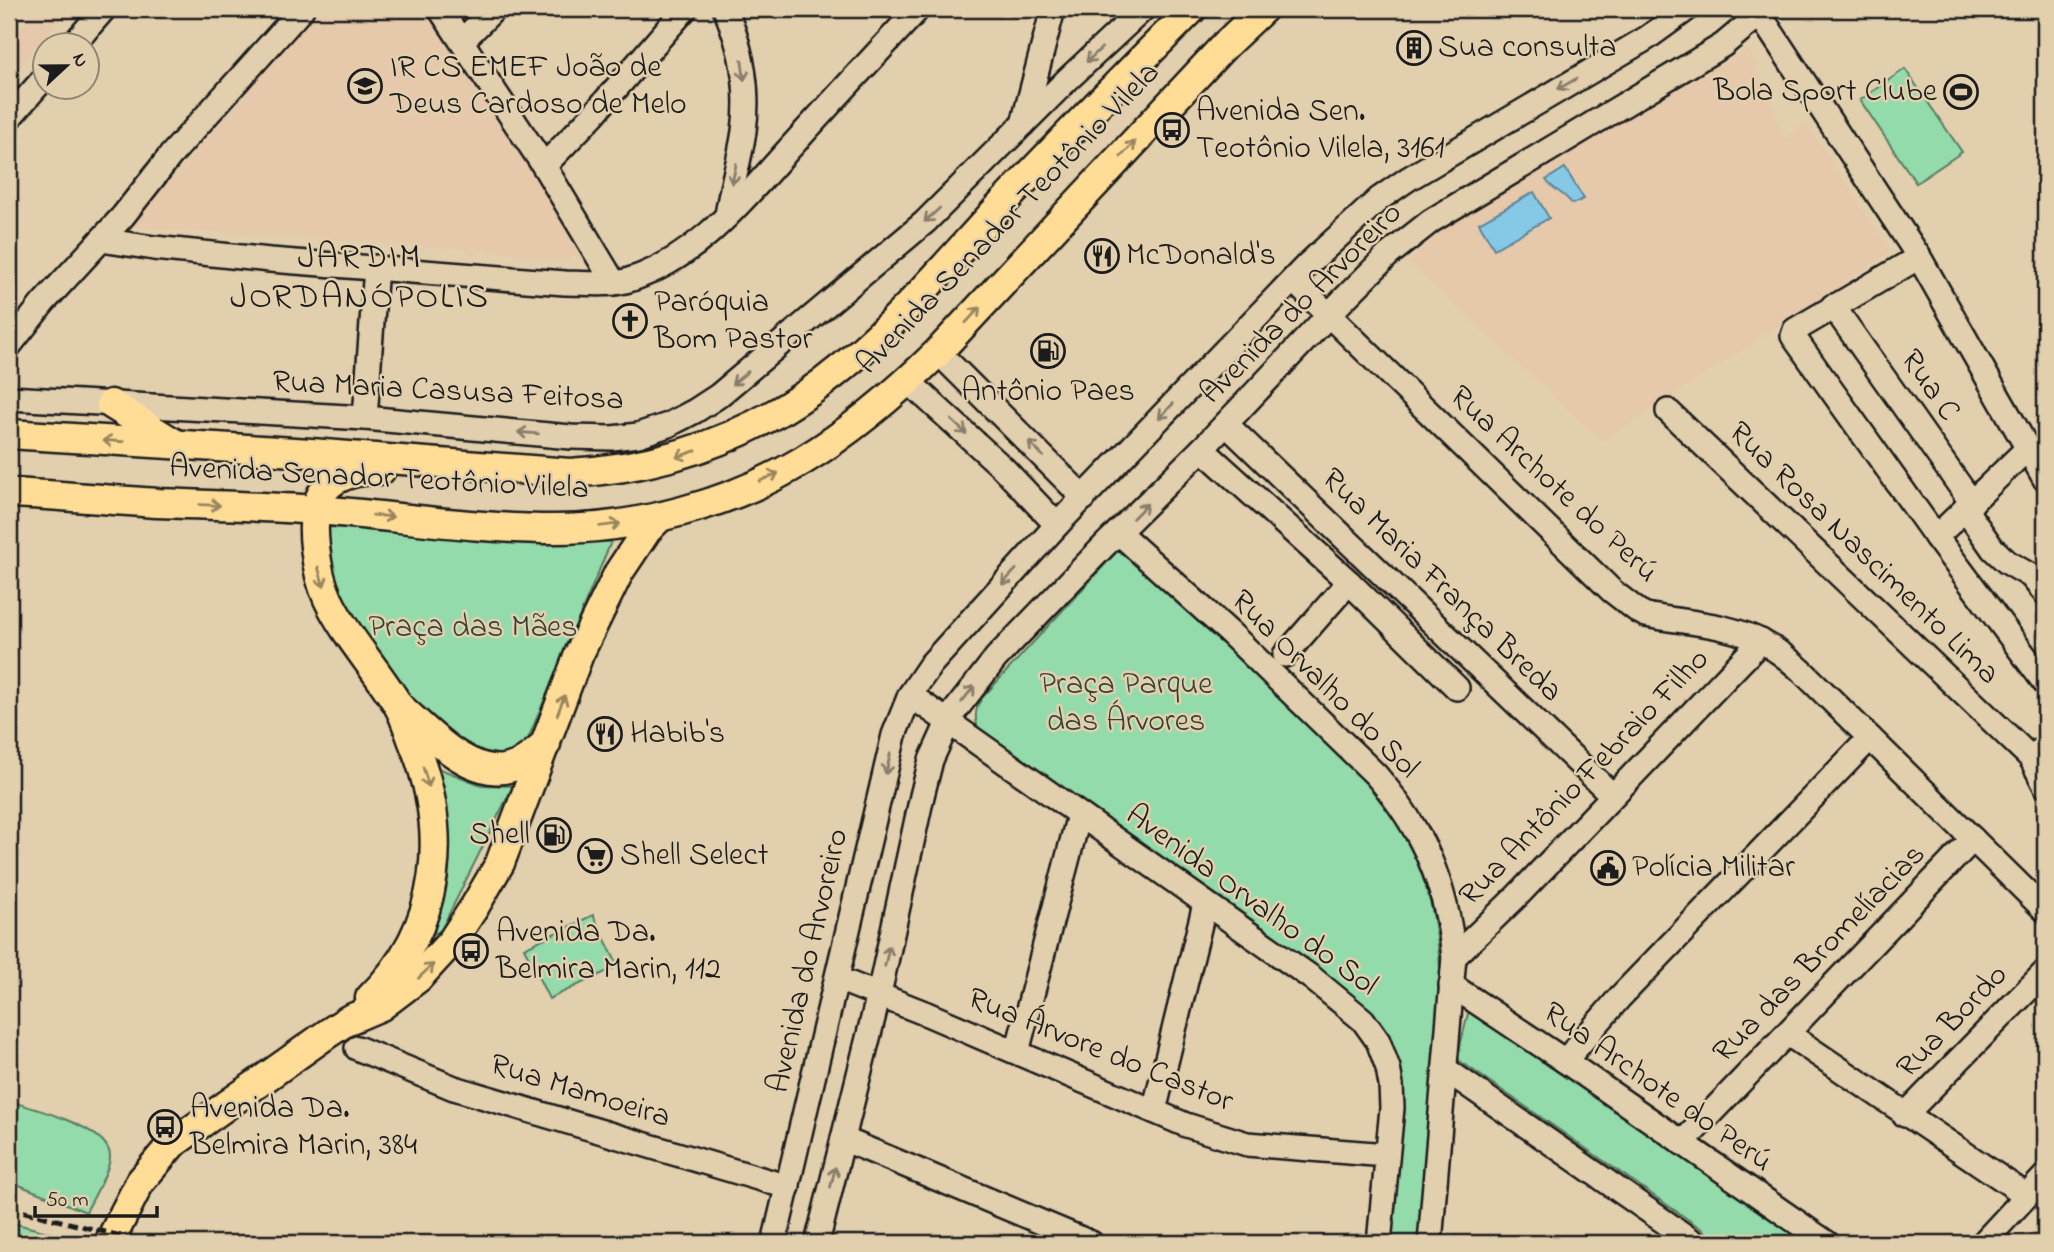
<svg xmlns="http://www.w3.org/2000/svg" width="2054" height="1252" viewBox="0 0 2054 1252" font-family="'Indie Flower',sans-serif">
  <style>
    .built { fill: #e6c8ab }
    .green { fill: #93dbaa; stroke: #587c63; stroke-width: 2 }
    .water { fill: #86c9e7; stroke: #5c8496; stroke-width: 2 }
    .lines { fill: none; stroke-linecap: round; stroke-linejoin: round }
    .minor-casing { stroke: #1c1c1c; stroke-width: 28 }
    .major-casing { stroke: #1c1c1c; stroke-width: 33 }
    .minor { stroke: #e2cfad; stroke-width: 23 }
    .major { stroke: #ffdd96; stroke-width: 28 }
    .rail { stroke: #1c1c1c; stroke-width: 5; stroke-dasharray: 10 5; stroke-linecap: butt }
    .oneway { stroke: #897e6c }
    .oneway2 { stroke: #99865f }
    .labels { text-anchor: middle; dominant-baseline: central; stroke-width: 5; stroke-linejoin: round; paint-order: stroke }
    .poi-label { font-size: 32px; fill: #1c1c1c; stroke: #e2cfad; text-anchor: start }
    .street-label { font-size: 32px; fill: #1c1c1c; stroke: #e2cfad }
    .park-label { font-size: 32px; fill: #344238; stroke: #e2cfad }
    .quarter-label { font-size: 35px; letter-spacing: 2px; fill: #1c1c1c; stroke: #e2cfad }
  </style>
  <rect width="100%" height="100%" fill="#e2cfad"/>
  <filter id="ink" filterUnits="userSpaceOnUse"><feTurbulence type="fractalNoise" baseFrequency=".0143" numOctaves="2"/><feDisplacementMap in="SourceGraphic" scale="14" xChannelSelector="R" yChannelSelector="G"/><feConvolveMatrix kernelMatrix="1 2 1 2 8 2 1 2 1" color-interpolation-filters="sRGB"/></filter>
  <g filter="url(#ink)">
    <g class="built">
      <polygon points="33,9 68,9 9,78 9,43 35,12"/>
      <polygon points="319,9 428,9 583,252 562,261 496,251 479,250 472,256 466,249 128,226 187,162"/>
      <polygon points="1749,49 1785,140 1805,122 1891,252 1603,441 1409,263 1440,228 1468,208"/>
    </g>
    <g class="green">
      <polygon points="1905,69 1962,152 1916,183 1860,100"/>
      <polygon points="329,527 611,542 522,753 501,762 463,755 364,646 324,560"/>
      <path d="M 1122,546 L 1376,791 C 1422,857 1438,906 1441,986 L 1419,1243 L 1390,1243 L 1404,1109 L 1403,1086 L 1397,1064 L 1389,1042 L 980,732 C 974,720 974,709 982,698 Z"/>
      <polygon points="435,767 481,785 513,786 441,930 434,934 445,871"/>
      <polygon points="593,915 618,966 549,999 524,948"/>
      <polygon points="1470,1005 1808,1243 1722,1243 1457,1059"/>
      <path d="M 9,1101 C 31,1108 111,1127 110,1157 C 110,1170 93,1198 86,1212 L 9,1181 Z"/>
      <polygon points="9,1222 74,1239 72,1243 9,1243"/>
    </g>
    <g class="water">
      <path d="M 1565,168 L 1584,199 L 1572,204 C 1565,193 1554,191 1546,180 Z"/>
      <polygon points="1534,192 1549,218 1494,249 1479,223"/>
    </g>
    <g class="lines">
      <g class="minor-casing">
        <g id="minor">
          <polyline points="440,9 544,166 614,283"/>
          <path d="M 725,9 C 742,48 750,88 744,131 C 740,159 731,187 727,216"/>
          <polyline points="1756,9 1919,257 2045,479"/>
          <polyline points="462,41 494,9"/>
          <polyline points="72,46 104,9"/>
          <polyline points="9,118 46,76"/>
          <polyline points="1023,124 1053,9"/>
          <polyline points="544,166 593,115 685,9"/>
          <path d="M 101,240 L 154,248 L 270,260 L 565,283 C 586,283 609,286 629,280 C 702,257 749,192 799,138 C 838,95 878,52 918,9"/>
          <polyline points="1919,257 1795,330 1793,336 1936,537 2045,683"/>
          <path d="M 1293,280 L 1612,591 L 1638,611 L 1646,615 C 1685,623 1728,623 1764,643 C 1779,651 1791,661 1803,672 L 2045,910"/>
          <polyline points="1833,306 1972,503"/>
          <polyline points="9,346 43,303 123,216 171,155 302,9"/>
          <polyline points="938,352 1084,498"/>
          <polyline points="908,381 1003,468 1057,525"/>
          <polyline points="9,398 365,418 571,437 612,438 638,435 668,425 695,411 718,396 925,222 1067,80 1143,9"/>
          <polyline points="1668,411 2031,758 2045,747"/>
          <polyline points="365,418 376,267"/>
          <polyline points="1226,424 1612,795"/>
          <polyline points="1202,449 1349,582 1457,688"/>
          <polyline points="1965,509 1993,549 2007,562 2031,576 2045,593"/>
          <path d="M 1118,532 L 1231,634 L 1376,775 C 1424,831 1446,884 1454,957 L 1430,1243"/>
          <polyline points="1936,537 2027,449"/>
          <polyline points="1285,655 1349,582"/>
          <polyline points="910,695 1312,978 1363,1020 1378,1041 1388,1068 1391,1085 1392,1108 1379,1243"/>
          <polyline points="2031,758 2045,785"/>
          <polyline points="1454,957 1518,895 1761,641"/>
          <polyline points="838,979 927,1014 1186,1125 1247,1144 1387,1155"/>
          <polyline points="1451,985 1565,1061 1827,1243"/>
          <polyline points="1788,1034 2026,1195"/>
          <polyline points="357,1048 454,1088 788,1187"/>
          <polyline points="1017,1052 1079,815"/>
          <polyline points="1565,1061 1620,997 1870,738"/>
          <polyline points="1445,1069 1695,1243"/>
          <polyline points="1154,1111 1205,904"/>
          <polyline points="1905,1115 2045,972"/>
          <polyline points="843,1139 1091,1243"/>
          <polyline points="1682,1143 1973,839"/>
          <polyline points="774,1243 894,735 910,695 931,664 1057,525 1307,265 1379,199 1408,179 1647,38 1687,9"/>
          <polyline points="817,1243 879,994 922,796 931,760 951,716 996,658 1104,546 1202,449 1342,301 1388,255 1431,221 1723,45 1766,9"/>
          <polyline points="1983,1243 2045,1176"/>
        </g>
      </g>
      <g class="major-casing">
        <g id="major">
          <polyline points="111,404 174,443"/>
          <path d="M 9,434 L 311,453 L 570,473 C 673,467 765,432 845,365 C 902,318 950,260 1000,206 C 1063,139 1127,74 1192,9"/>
          <path d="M 9,493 C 58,495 108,500 157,503 C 210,505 263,506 316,510 C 395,516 474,529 554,529 C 636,529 731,504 802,461 C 852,431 897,392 938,352 L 1225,45 L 1263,9"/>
          <path d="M 402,709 C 428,732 470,778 509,768 C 523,765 535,753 546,744"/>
          <path d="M 370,998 C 443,927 450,830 412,739 C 408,728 404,715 398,705 C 376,668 346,637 328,599 C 320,582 317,565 315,547 C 309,495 326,470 381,470"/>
          <polyline points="109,1243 140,1182 172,1144 327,1034 348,1020 381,1006 418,978 452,941 475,906 500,863 579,654 619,572 647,530 659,518"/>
        </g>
      </g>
      <use href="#minor" class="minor"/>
      <use href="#major" class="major"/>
      <polyline class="rail" points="9,1208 149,1243"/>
    </g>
    <defs><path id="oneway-shaft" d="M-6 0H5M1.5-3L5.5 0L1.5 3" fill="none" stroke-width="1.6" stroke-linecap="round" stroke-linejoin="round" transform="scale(1.75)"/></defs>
    <g class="oneway">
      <use href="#oneway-shaft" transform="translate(1094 55) rotate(137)"/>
      <use href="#oneway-shaft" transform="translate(743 70) rotate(83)"/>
      <use href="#oneway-shaft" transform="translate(1567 84) rotate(150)"/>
      <use href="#oneway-shaft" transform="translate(734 174) rotate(102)"/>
      <use href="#oneway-shaft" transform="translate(932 215) rotate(138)"/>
      <use href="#oneway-shaft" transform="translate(740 378) rotate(141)"/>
      <use href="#oneway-shaft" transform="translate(1166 411) rotate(134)"/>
      <use href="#oneway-shaft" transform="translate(959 427) rotate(43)"/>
      <use href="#oneway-shaft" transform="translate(528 433) rotate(-175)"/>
      <use href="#oneway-shaft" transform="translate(1036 449) rotate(-135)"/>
      <use href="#oneway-shaft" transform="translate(1140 511) rotate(-45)"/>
      <use href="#oneway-shaft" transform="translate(1009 577) rotate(133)"/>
      <use href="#oneway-shaft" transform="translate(968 694) rotate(-52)"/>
      <use href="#oneway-shaft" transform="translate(888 764) rotate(103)"/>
      <use href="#oneway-shaft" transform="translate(887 956) rotate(-78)"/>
      <use href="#oneway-shaft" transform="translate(833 1177) rotate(-76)"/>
    </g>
    <g class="oneway2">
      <use href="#oneway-shaft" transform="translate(1128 149) rotate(-47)"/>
      <use href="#oneway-shaft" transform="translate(973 315) rotate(-47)"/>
      <use href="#oneway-shaft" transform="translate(113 441) rotate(-176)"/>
      <use href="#oneway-shaft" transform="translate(686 454) rotate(161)"/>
      <use href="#oneway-shaft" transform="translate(769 477) rotate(-24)"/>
      <use href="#oneway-shaft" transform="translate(210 505) rotate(2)"/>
      <use href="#oneway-shaft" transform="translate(383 516) rotate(5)"/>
      <use href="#oneway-shaft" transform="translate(610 525) rotate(-7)"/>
      <use href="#oneway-shaft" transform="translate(321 577) rotate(74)"/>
      <use href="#oneway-shaft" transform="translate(561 705) rotate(-69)"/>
      <use href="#oneway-shaft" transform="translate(426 777) rotate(73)"/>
      <use href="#oneway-shaft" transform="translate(426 971) rotate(-44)"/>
    </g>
  </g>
  <defs>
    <g id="building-ring" transform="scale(1.75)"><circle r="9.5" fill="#e2cfad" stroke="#1c1c1c" stroke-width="1.5"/><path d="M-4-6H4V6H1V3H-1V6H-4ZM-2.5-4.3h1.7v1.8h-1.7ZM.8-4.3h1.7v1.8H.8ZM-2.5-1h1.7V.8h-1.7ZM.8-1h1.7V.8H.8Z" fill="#1c1c1c"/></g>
    <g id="school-ring" transform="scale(1.75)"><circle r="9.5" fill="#e2cfad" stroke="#1c1c1c" stroke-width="1.5"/><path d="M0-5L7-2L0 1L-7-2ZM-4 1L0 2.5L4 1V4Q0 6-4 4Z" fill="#1c1c1c"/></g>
    <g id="stadium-ring" transform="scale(1.75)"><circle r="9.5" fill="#e2cfad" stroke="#1c1c1c" stroke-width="1.5"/><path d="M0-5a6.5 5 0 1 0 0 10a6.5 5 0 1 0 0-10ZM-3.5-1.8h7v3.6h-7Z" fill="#1c1c1c"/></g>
    <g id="bus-ring" transform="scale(1.75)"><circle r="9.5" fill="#e2cfad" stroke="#1c1c1c" stroke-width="1.5"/><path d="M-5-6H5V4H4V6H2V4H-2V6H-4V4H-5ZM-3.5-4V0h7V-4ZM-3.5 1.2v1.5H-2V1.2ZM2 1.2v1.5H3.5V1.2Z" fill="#1c1c1c"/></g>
    <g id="restaurant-ring" transform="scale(1.75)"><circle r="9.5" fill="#e2cfad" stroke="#1c1c1c" stroke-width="1.5"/><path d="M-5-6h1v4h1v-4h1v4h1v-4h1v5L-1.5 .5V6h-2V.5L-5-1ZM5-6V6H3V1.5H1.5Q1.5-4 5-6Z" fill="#1c1c1c"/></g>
    <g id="church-ring" transform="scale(1.75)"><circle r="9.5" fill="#e2cfad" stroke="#1c1c1c" stroke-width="1.5"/><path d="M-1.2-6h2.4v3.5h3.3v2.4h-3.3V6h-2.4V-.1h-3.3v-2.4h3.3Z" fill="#1c1c1c"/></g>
    <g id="fuel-ring" transform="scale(1.75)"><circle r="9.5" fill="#e2cfad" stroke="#1c1c1c" stroke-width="1.5"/><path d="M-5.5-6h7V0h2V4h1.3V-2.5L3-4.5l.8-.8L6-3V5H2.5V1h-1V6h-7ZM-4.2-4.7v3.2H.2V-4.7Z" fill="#1c1c1c"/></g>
    <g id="supermarket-ring" transform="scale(1.75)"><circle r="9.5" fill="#e2cfad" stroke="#1c1c1c" stroke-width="1.5"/><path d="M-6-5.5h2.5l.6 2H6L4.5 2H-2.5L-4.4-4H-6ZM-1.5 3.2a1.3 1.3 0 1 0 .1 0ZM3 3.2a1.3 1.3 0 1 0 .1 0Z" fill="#1c1c1c"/></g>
    <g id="civic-ring" transform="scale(1.75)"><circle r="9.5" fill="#e2cfad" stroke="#1c1c1c" stroke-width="1.5"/><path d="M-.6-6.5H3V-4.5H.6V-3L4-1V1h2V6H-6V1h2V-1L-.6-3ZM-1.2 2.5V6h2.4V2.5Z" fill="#1c1c1c"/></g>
  </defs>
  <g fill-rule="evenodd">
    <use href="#building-ring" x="1414" y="48"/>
    <use href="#school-ring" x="365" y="86"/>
    <use href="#stadium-ring" x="1961" y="92"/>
    <use href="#bus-ring" x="1172" y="130"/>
    <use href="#restaurant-ring" x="1102" y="256"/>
    <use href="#church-ring" x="630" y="321"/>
    <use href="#fuel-ring" x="1048" y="351"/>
    <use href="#restaurant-ring" x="605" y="734"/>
    <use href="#fuel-ring" x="554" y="835"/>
    <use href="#supermarket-ring" x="595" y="856"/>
    <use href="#civic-ring" x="1608" y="868"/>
    <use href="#bus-ring" x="471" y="951"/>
    <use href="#bus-ring" x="165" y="1127"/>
  </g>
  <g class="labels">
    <g class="poi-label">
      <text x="1438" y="48">Sua consulta</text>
      <text x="390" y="68">IR CS EMEF João de<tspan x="390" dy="37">Deus Cardoso de Melo</tspan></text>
      <text x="1937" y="92" text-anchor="end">Bola Sport Clube</text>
      <text x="1196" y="112">Avenida Sen.<tspan x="1196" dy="37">Teotônio Vilela, 3161</tspan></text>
      <text x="1126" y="256">McDonald's</text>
      <text x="654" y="303">Paróquia<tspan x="654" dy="37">Bom Pastor</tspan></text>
      <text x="1048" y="392" text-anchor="middle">Antônio Paes</text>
      <text x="630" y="734">Habib's</text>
      <text x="530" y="835" text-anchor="end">Shell</text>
      <text x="620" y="856">Shell Select</text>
      <text x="1632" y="868">Polícia Militar</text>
      <text x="496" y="933">Avenida Da.<tspan x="496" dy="37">Belmira Marin, 112</tspan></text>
      <text x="190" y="1109">Avenida Da.<tspan x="190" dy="37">Belmira Marin, 384</tspan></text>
    </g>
    <g class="street-label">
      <text transform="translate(1009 219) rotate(-46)">Avenida Senador Teotônio Vilela</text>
      <text transform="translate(1302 304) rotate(-45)">Avenida do Arvoreiro</text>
      <text transform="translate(1929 386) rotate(55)">Rua C</text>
      <text transform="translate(448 392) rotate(3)">Rua Maria Casusa Feitosa</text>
      <text transform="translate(379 479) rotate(3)">Avenida Senador Teotônio Vilela</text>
      <text transform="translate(1553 485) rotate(43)">Rua Archote do Perú</text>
      <text transform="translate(1863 554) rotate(44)">Rua Rosa Nascimento Lima</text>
      <text transform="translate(1441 586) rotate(44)">Rua Maria França Breda</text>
      <text transform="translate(1324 685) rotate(45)">Rua Orvalho do Sol</text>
      <text transform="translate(1585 778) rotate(-46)">Rua Antônio Febraio Filho</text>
      <text transform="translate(1251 901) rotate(36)">Avenida Orvalho do Sol</text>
      <text transform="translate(1820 954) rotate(-46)">Rua das Bromelíacias</text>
      <text transform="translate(809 961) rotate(-77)">Avenida do Arvoreiro</text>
      <text transform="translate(1953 1022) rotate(-46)">Rua Bordo</text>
      <text transform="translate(1100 1051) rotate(22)">Rua Árvore do Castor</text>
      <text transform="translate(1657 1088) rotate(35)">Rua Archote do Perú</text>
      <text transform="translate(580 1092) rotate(17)">Rua Mamoeira</text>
    </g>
    <g class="park-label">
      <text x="473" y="628">Praça das Mães</text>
      <text x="1126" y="685">Praça Parque<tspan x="1126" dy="37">das Árvores</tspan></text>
    </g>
    <g class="quarter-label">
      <text x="360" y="258">JARDIM<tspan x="360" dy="40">JORDANÓPOLIS</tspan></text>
    </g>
  </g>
  <rect width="2054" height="1252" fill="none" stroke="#e2cfad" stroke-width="35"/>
  <rect x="18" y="18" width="2019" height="1217" fill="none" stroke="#1c1c1c" stroke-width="2.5" filter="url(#ink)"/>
  <g transform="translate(66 66) rotate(68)"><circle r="33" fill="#e2cfad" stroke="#938773" stroke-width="2"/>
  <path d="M0-5L12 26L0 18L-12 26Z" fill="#1c1c1c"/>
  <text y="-10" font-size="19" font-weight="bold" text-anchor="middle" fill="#1c1c1c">N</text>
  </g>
  <path d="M35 1206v10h122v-10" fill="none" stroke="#1c1c1c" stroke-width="3.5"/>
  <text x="46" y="1206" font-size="21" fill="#1c1c1c" stroke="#e2cfad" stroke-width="5" paint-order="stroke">50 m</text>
</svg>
